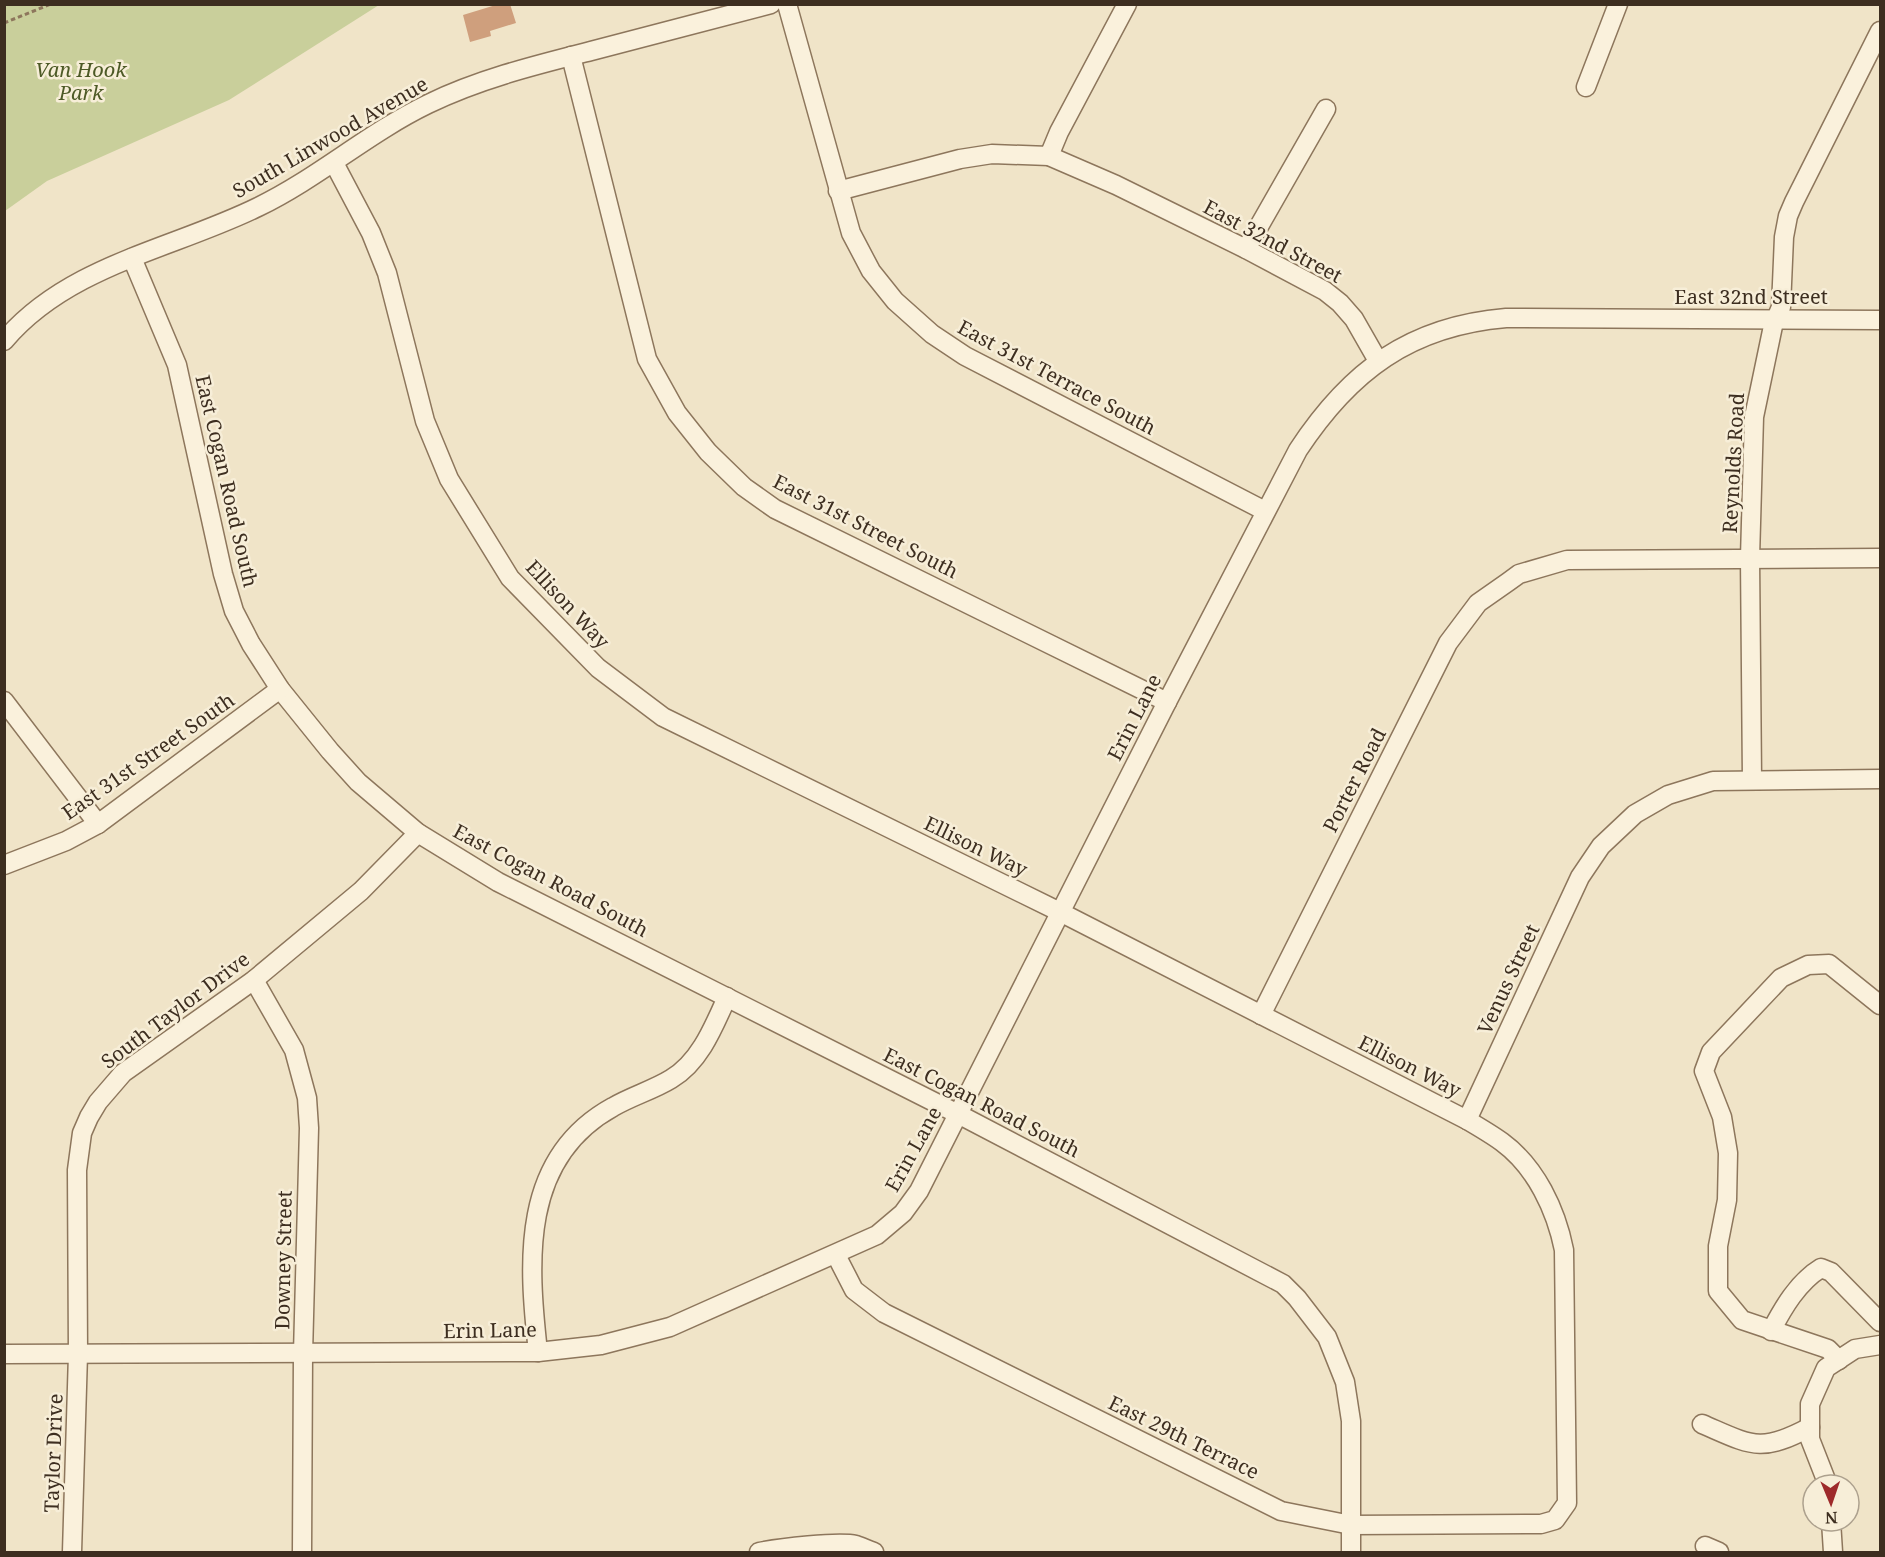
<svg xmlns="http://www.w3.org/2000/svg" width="1885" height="1557" viewBox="0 0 1885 1557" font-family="'Noto Serif',serif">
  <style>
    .green { fill: #c9cf9b }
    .building { fill: #cf9f7d }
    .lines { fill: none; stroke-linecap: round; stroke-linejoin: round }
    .minor-casing { stroke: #8d765c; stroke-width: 21 }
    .path { stroke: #8d765c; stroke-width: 3; stroke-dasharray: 4.5 3; stroke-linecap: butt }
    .minor { stroke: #faf1dc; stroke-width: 18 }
    .labels { text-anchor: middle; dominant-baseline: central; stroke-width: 5; stroke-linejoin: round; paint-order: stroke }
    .park-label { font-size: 20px; font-style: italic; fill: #4d5a26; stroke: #f7eed8 }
    .street-label { font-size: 20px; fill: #3d2e20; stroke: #f7eed8 }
  </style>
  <rect width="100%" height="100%" fill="#f0e4c8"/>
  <polygon class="green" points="5,4 379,4 379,5 229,100 47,181 5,211"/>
  <polygon class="building" points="499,4 510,4 516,23 490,31 491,36 470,42 463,15"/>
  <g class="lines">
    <g class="minor-casing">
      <g id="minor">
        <polyline points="787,4 851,233 871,271 895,301 932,334 965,356 1265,511"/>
        <polyline points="571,56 647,359 677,413 708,452 744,487 775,509 1167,702"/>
        <polyline points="1586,87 1618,4"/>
        <polyline points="1049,156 1059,132 1127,4"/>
        <path d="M 334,163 L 371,233 L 387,273 L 425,421 L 449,479 L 510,578 L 598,668 L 663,717 L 1060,912 L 1467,1120 C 1479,1127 1491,1134 1502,1142 C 1536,1167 1556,1210 1564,1250 L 1567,1503 L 1555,1520 L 1541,1524 L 1351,1525 L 1281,1511 L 884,1313 L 854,1290 L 836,1255"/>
        <polyline points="838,191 960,159 992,154 1049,156 1116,185 1246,249 1325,291 1340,303 1354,319 1378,361"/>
        <polyline points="1246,249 1326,109"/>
        <polyline points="132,258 177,365 223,574 234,611 251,644 280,689 330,751 358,782 418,833 498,882 958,1114 1283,1284 1297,1298 1327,1337 1345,1382 1351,1421 1351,1552"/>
        <path d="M 4,341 C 68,265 173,249 258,207 C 318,178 368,133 428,104 C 479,79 536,65 591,51 C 651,35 711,20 771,4"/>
        <polyline points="4,701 98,824"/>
        <polyline points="1752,780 1750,558 1754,417 1773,326 1781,307 1784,237 1788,216 1794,202 1880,31"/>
        <polyline points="4,865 66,841 98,824 280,689"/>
        <polyline points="254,980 294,1050 307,1098 309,1128 303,1354 302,1552"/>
        <polyline points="1261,1015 1448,643 1478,603 1508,582 1519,574 1567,560 1880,558"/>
        <polyline points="1467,1120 1580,877 1601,846 1635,814 1668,795 1713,781 1880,779"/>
        <path d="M 1771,1331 C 1783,1308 1798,1282 1821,1268 L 1831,1272 L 1880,1322"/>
        <path d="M 538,1352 C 528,1262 520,1158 613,1107 C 632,1096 653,1090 671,1079 C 700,1062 714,1026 727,997"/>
        <path d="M 4,1354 L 538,1352 L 601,1345 L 670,1327 L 877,1235 L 903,1213 L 919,1191 L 1167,702 L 1298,450 C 1350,371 1410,326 1506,318 L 1880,320"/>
        <polyline points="1839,1360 1828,1349 1742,1320 1718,1291 1718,1246 1727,1200 1728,1153 1722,1117 1704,1071 1711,1052 1781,978 1808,965 1829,964 1880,1005"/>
        <path d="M 1702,1424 C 1751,1445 1760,1454 1810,1427"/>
        <polyline points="1828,1485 1810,1439 1810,1404 1826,1368 1855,1349 1880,1345"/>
        <polyline points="1831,1521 1833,1552"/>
        <polyline points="1705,1546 1719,1552"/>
        <polyline points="72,1552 78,1354 77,1170 82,1133 89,1117 98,1102 123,1073 254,980 361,891 418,833"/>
        <path d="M 759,1552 C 779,1548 838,1541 856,1545 C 862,1547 868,1550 874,1552"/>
      </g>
    </g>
    <polyline class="path" points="4,23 51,4"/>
    <use href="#minor" class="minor"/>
  </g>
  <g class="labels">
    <g class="park-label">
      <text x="81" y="69">Van Hook<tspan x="81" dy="23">Park</tspan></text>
    </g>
    <g class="street-label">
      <text transform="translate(330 137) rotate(-30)">South Linwood Avenue</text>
      <text transform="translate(1273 241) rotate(28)">East 32nd Street</text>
      <text x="1751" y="296">East 32nd Street</text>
      <text transform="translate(1057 377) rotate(28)">East 31st Terrace South</text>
      <text transform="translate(1733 463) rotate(-87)">Reynolds Road</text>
      <text transform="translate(227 481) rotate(77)">East Cogan Road South</text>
      <text transform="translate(866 526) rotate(27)">East 31st Street South</text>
      <text transform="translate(568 604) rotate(47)">Ellison Way</text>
      <text transform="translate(1134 717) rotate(-63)">Erin Lane</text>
      <text transform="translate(148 756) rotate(-35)">East 31st Street South</text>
      <text transform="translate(1354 780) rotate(-63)">Porter Road</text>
      <text transform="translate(976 846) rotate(26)">Ellison Way</text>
      <text transform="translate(551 880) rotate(28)">East Cogan Road South</text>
      <text transform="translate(1508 979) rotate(-65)">Venus Street</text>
      <text transform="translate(175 1010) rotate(-37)">South Taylor Drive</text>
      <text transform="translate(1410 1066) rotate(27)">Ellison Way</text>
      <text transform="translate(982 1102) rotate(27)">East Cogan Road South</text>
      <text transform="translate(913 1149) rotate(-61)">Erin Lane</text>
      <text transform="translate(283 1260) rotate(-89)">Downey Street</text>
      <text transform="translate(490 1330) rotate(-1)">Erin Lane</text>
      <text transform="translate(1184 1437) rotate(26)">East 29th Terrace</text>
      <text transform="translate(53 1453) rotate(-88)">Taylor Drive</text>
    </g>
  </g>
  <rect width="1885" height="1557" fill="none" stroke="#3d2e20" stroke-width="12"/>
  <g transform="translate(1831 1503) rotate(178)"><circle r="28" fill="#f7eed8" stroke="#ada18e" stroke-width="1.5"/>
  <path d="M0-4.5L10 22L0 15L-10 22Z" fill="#9e2a2b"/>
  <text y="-9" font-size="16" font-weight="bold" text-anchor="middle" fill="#3d2e20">N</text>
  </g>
</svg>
